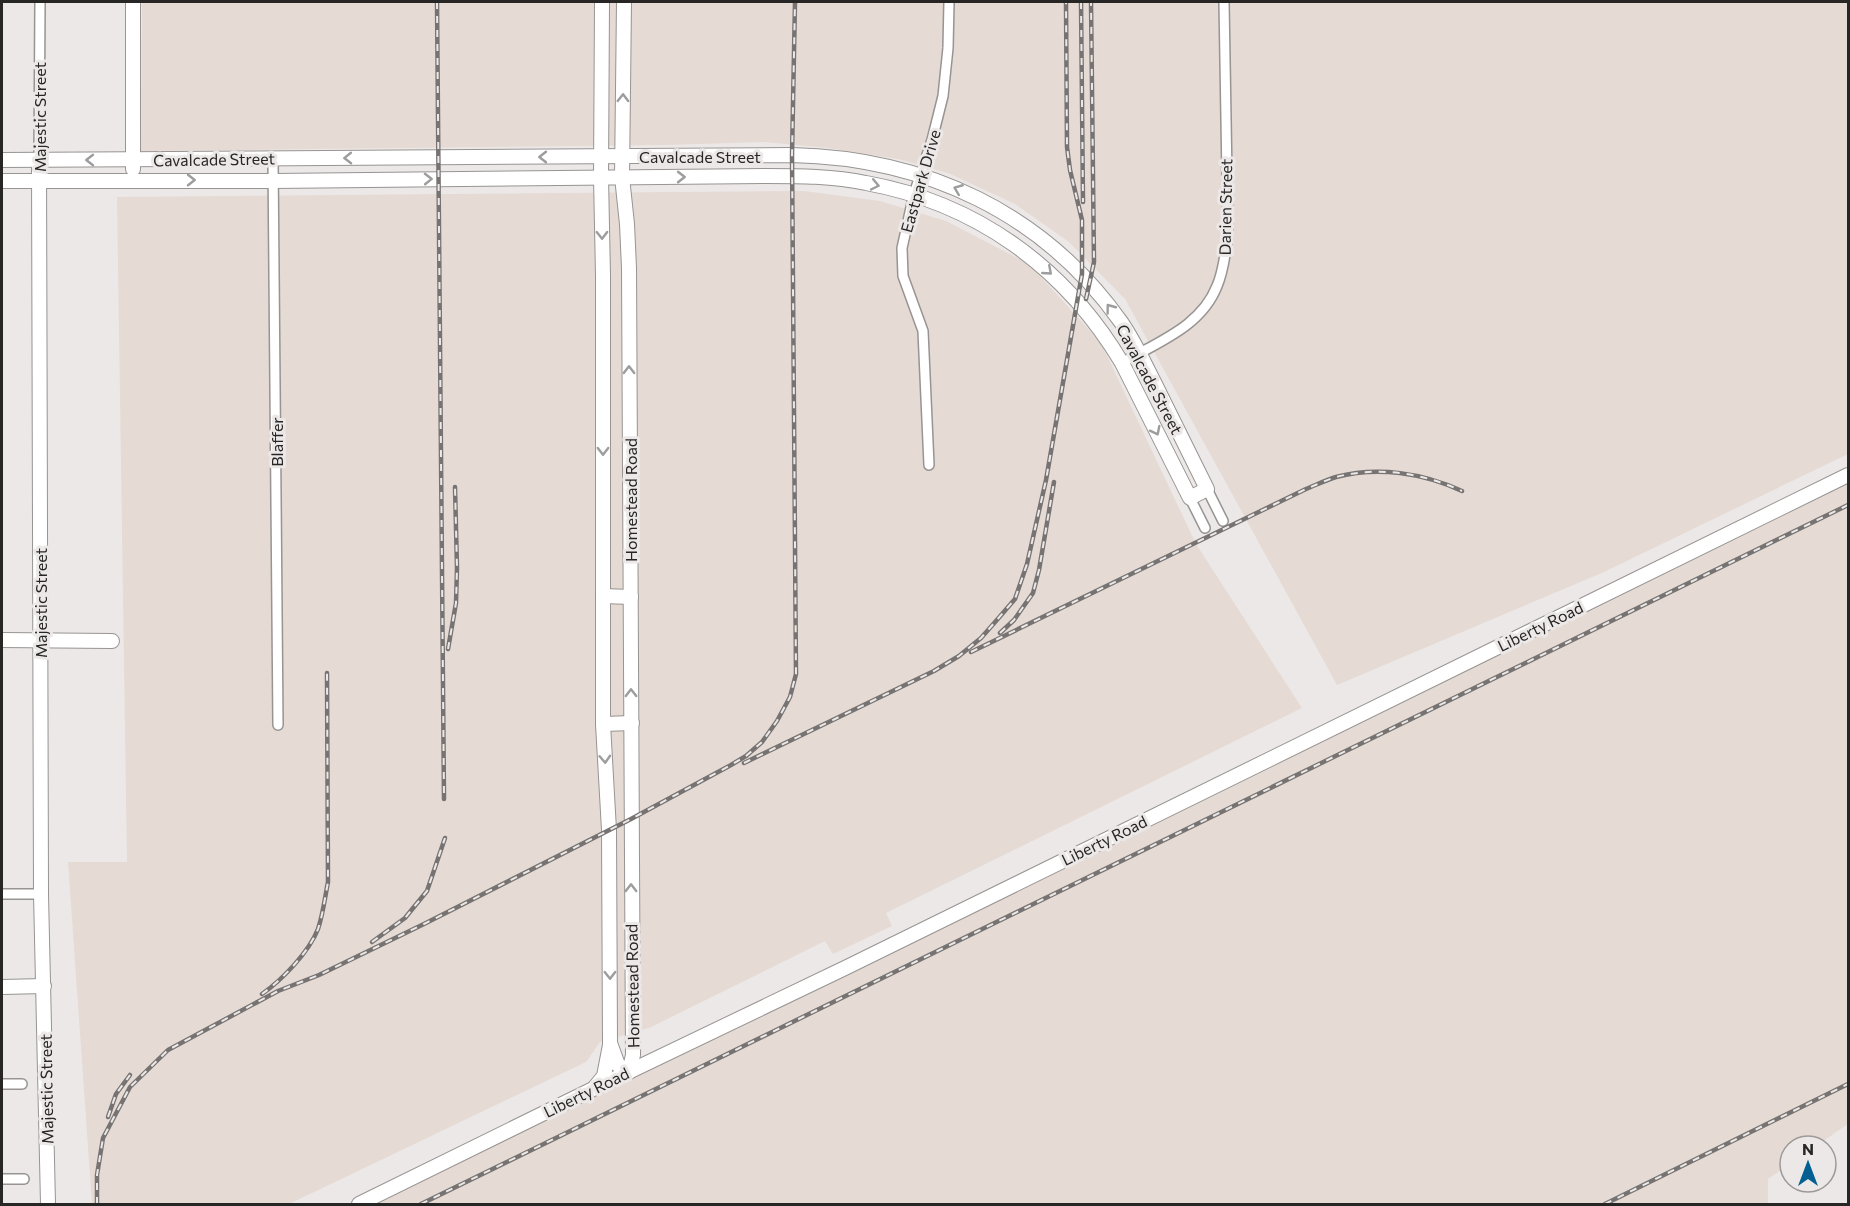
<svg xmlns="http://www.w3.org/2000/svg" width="1850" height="1206" viewBox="0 0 1850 1206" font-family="Commissioner,sans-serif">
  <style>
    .built { fill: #e5dad4 }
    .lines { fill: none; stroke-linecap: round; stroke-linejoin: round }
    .street-casing { stroke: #979492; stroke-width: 12 }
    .secondary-casing { stroke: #979492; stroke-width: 16 }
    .street { stroke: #fff; stroke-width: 9 }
    .secondary { stroke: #fff; stroke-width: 14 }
    .rail-casing { stroke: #767372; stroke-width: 4.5 }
    .rail { stroke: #ece8e7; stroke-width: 2; stroke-dasharray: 7; stroke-linecap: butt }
    .oneway { stroke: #9e9d9d }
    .labels { text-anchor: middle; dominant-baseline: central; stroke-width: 6; stroke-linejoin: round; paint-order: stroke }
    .street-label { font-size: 16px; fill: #272625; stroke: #ece8e7 }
  </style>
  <rect width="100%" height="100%" fill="#ece8e7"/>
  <g class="built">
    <polygon points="142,2 1848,2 1848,454 1604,572 1337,685 1125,299 1069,242 1015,204 948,173 898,159 828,148 765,142 665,145 141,151"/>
    <polygon points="804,191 880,201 946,221 1029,264 1101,343 1196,544 1302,708 886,913 892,926 833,954 825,941 649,1028 600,1042 586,1062 289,1204 92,1204 68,862 127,862 117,197"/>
    <polygon points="1848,478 1848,1124 1816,1146 1790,1146 1790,1164 1768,1179 1768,1204 374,1204"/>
  </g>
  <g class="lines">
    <g class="street-casing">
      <g id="street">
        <polyline points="273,159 278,725"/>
        <polyline points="39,160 40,2"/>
        <path d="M 1122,363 C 1157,342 1201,327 1217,286 C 1224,270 1225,253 1228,236 L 1224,2"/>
        <polyline points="929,465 923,331 903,276 902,248 914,194 932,140 943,96 948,48 949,2"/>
        <polyline points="1207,489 1223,521"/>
        <polyline points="1190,498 1205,528"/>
        <polyline points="2,894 41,894"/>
        <polyline points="2,1084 22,1084"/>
        <polyline points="2,1179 24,1179"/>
      </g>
    </g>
    <g class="secondary-casing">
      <g id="secondary">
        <polyline points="602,2 601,177 603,276 603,724 609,830 610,1043 618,1065 629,1072"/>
        <polyline points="624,2 622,177 627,224 629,268 633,1055 629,1072"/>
        <path d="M 2,160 L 792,155 C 925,158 1043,212 1121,322 C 1135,342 1145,365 1156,386 C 1173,421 1190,455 1207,489 L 1190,498 L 1122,363 C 1065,267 976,203 866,183 C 833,176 799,176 766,176 L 273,181 L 2,181"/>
        <polyline points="39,160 41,894 48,1204"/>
        <polyline points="133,169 133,2"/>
        <polyline points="603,596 631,597"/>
        <polyline points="2,640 112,641"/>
        <polyline points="603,724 632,723"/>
        <polyline points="2,987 44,986"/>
        <polyline points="595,1087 604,1076 610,1045"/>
        <polyline points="359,1204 593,1089 845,968 1848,475"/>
      </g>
    </g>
    <use href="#street" class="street"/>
    <use href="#secondary" class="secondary"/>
    <g class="rail-casing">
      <g id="rail">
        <polyline points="437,2 444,799"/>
        <polyline points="1081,2 1083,202"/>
        <polyline points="1086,299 1094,262 1091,2"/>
        <polyline points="1000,633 1014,620 1033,593 1039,570 1054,482"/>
        <polyline points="448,649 456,603 457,568 455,487"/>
        <path d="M 971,652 L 1306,489 C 1316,485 1326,480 1336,477 C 1378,466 1423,473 1462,491"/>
        <polyline points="744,763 934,671 959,656 981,638 996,621 1015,599 1027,564 1046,480 1082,274 1082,220 1070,170 1067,147 1066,2"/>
        <polyline points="372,942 405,918 427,891 445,838"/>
        <path d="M 262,994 C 282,980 309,952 318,929 C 323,914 325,897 328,882 L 327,673"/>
        <polyline points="108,1117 116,1094 130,1075"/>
        <polyline points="97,1204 97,1175 103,1138 130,1087 168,1050 278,991 319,975 424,924 631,819 731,765 746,756 762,742 777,721 790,697 796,674 792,155 795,2"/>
        <polyline points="421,1204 1848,505"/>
        <polyline points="1605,1204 1848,1084"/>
      </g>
    </g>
    <use href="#rail" class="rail"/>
  </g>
  <defs><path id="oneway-chevron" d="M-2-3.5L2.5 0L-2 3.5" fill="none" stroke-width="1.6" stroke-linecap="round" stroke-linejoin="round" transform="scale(1.5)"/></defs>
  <g class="oneway">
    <use href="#oneway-chevron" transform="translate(623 98) rotate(-89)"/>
    <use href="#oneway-chevron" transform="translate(543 157) rotate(180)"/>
    <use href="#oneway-chevron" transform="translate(348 158) rotate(179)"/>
    <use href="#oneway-chevron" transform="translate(90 160) rotate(-180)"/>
    <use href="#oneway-chevron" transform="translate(681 177)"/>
    <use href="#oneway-chevron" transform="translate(428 179) rotate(-1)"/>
    <use href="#oneway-chevron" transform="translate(191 180)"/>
    <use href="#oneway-chevron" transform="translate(875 185) rotate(12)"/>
    <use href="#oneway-chevron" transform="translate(958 189) rotate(-158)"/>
    <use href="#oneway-chevron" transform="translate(602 235) rotate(89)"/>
    <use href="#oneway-chevron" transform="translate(1048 271) rotate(41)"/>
    <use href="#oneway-chevron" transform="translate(1110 308) rotate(-127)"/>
    <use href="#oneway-chevron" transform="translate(629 370) rotate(-90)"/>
    <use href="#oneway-chevron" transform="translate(1156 431) rotate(63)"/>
    <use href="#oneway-chevron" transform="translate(603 451) rotate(90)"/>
    <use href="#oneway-chevron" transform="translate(631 693) rotate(-90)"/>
    <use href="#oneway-chevron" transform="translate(605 759) rotate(87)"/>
    <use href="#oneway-chevron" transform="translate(631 888) rotate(-90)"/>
    <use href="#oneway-chevron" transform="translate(610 975) rotate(89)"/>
  </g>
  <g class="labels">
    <g class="street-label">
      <text transform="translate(39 117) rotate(-90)">Majestic Street</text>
      <text x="700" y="156">Cavalcade Street</text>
      <text transform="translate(214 159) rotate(-1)">Cavalcade Street</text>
      <text transform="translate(920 181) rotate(-74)">Eastpark Drive</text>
      <text transform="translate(1225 207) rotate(-89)">Darien Street</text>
      <text transform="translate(1150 379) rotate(62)">Cavalcade Street</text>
      <text transform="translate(276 442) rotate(-90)">Blaffer</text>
      <text transform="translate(630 500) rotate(-90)">Homestead Road</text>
      <text transform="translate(40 603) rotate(-90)">Majestic Street</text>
      <text transform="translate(1540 626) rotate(-26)">Liberty Road</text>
      <text transform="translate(1104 840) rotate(-26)">Liberty Road</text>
      <text transform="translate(632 986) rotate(-91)">Homestead Road</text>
      <text transform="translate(46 1089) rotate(-91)">Majestic Street</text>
      <text transform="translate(586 1092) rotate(-26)">Liberty Road</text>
    </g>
  </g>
  <rect width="1850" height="1206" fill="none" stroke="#272625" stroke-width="6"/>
  <g transform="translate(1808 1164)"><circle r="28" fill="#ece8e7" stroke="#9d9a99" stroke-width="1.5"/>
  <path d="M0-4.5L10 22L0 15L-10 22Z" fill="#036091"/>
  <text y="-9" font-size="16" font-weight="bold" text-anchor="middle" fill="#272625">N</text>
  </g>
</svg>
